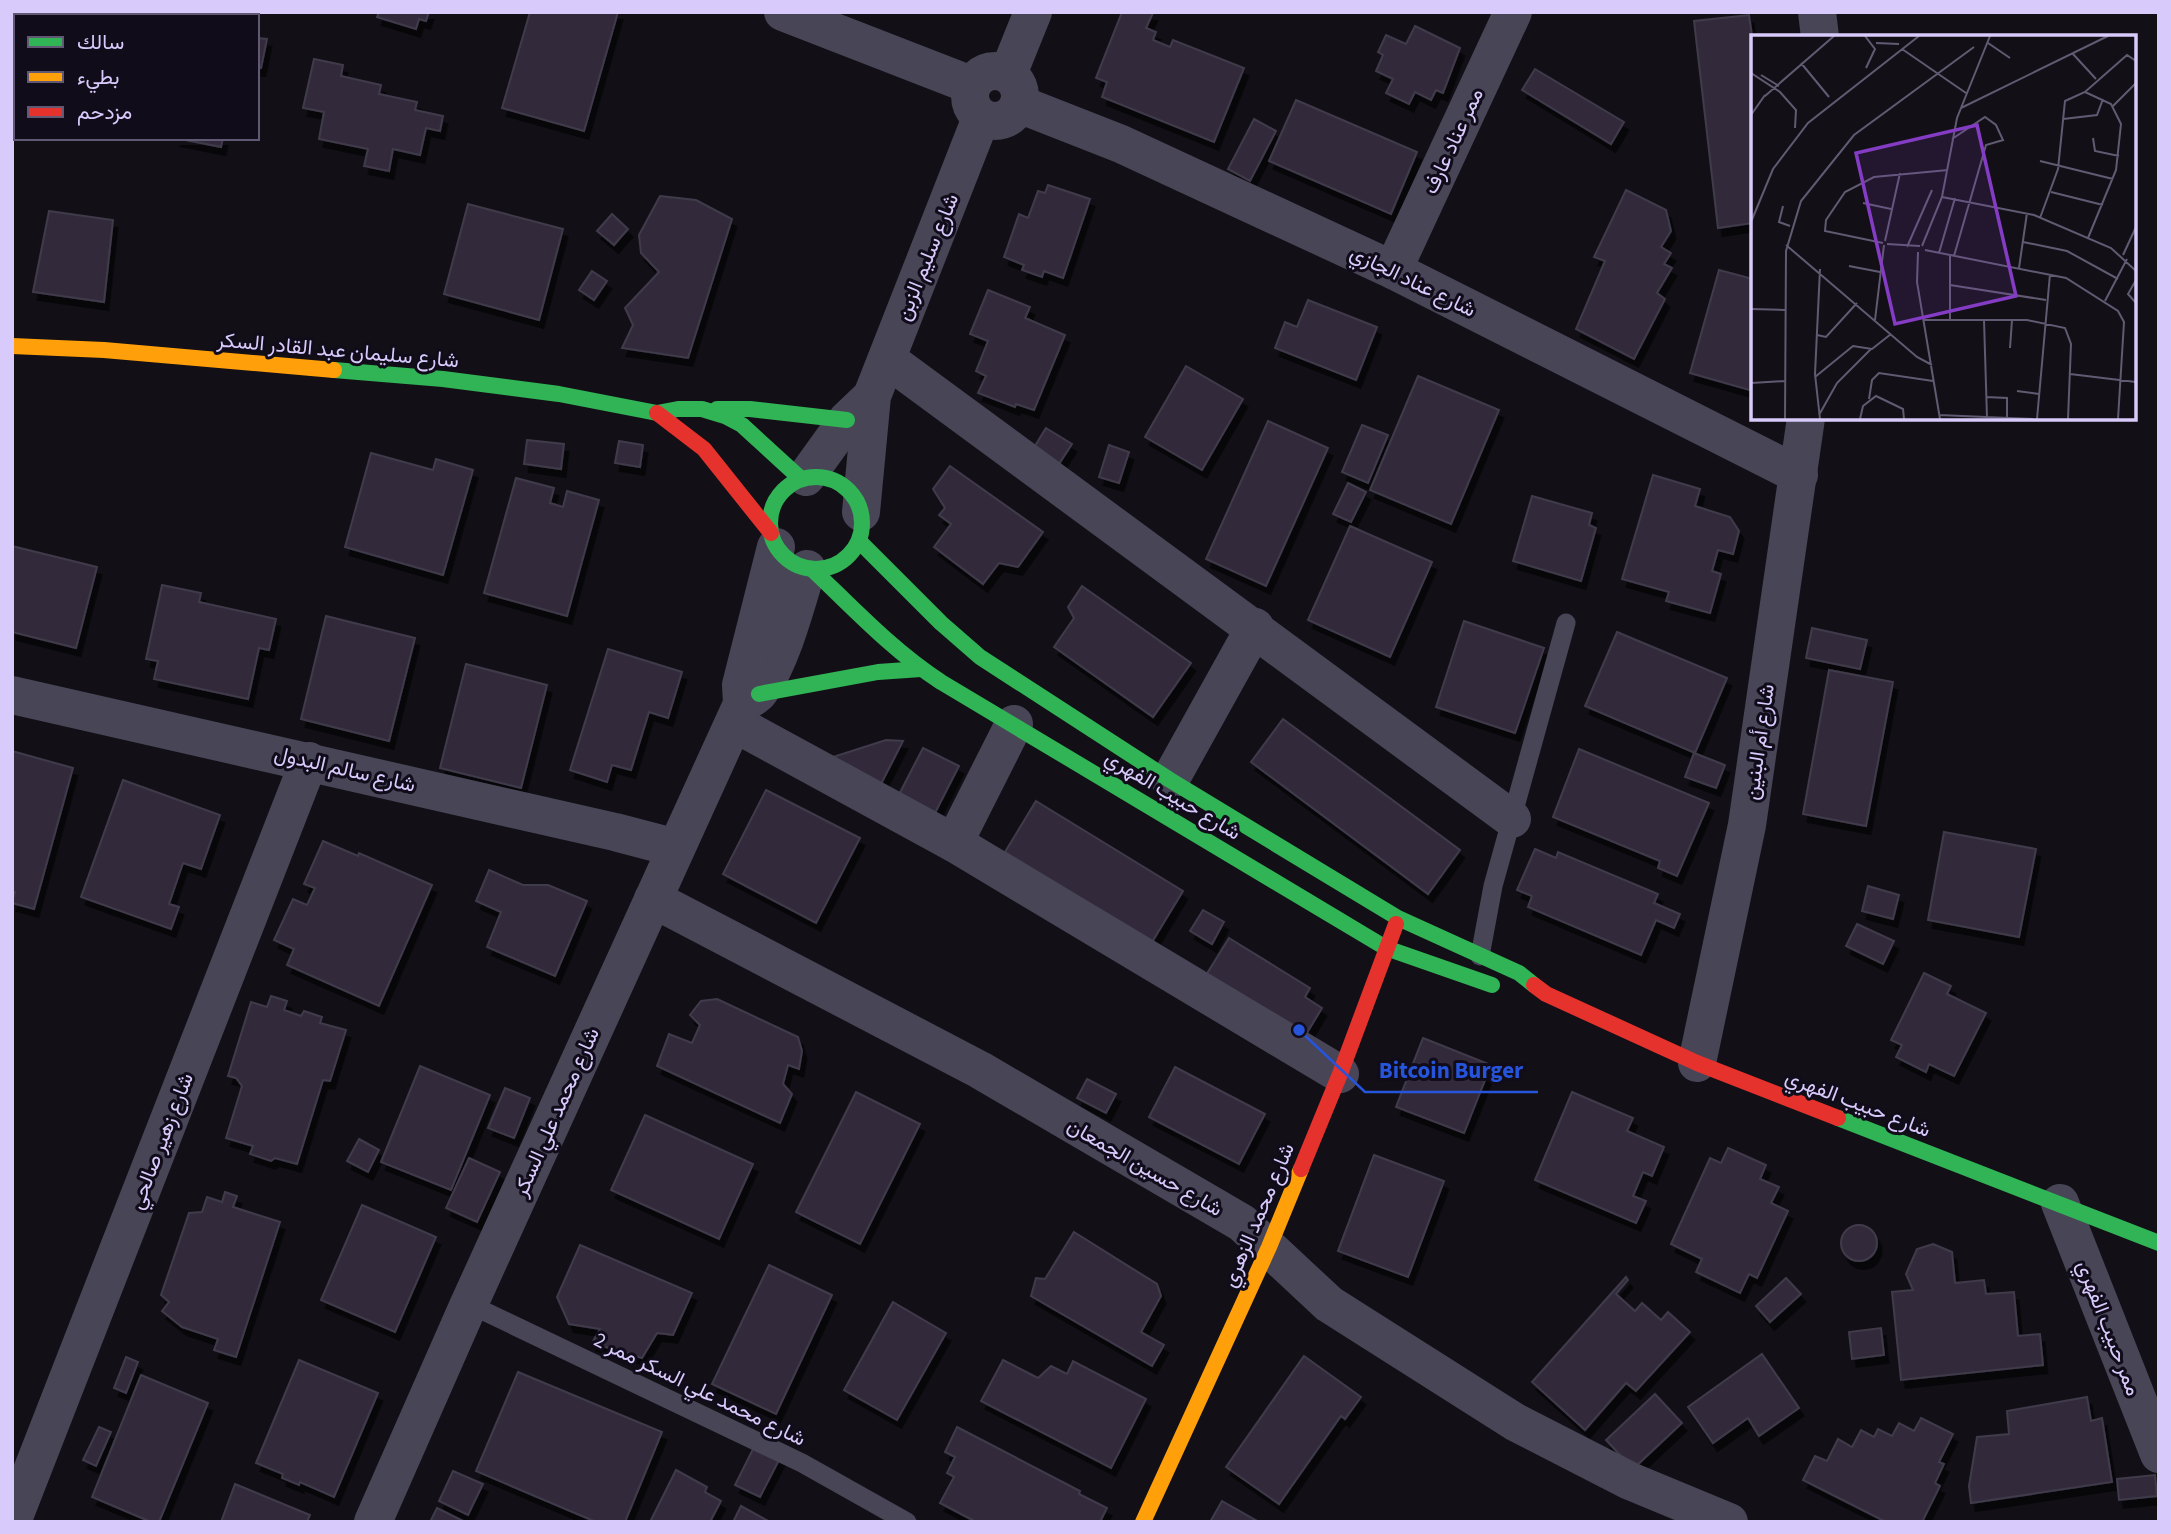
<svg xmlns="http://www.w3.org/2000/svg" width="2171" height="1534" viewBox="0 0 2171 1534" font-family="'Source Sans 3',Vazirmatn,sans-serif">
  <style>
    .building { fill: #322c3a; stroke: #403a4b; stroke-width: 2; filter: url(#shadow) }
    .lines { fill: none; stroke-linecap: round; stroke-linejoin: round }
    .lane { stroke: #484557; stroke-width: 19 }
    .street { stroke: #484557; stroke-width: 38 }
    .fast { stroke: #30b455; stroke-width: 16 }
    .slow { stroke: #ff9f0a; stroke-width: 16 }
    .jam { stroke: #e5322d; stroke-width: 16 }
    .labels { text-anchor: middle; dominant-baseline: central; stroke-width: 6; stroke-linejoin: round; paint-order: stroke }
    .street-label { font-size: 21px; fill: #d8cafb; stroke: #110c1a }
    .inset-road { fill: none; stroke: #615a72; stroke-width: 2 }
    .view { fill: #843cc5; fill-opacity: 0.15; stroke: #843cc5; stroke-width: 3.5 }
    .inset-edge { fill: none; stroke: #d8cafb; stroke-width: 3.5 }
    .leader { fill: none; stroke: #2654da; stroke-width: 2.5 }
    .callout-dot { fill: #2654da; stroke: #110c1a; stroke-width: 2.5 }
    .callout-label { font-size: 23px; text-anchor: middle; font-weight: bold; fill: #2654da; stroke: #110c1a; stroke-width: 6; stroke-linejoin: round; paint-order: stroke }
  </style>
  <defs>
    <filter id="shadow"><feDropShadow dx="4.5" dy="8" stdDeviation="0" flood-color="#0009"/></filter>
  </defs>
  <rect width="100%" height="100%" fill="#121016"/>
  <g class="building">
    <polygon points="379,12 429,12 426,21 419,19 416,29 377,17"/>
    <polygon points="530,12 618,12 584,131 502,108"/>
    <polygon points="1122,12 1153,13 1146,28 1156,32 1153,40 1170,47 1173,40 1244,68 1214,142 1102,97 1107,82 1096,78"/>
    <polygon points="1749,15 1753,43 1753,223 1718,228 1694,21"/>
    <polygon points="1415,26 1460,48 1443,93 1436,90 1431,100 1415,92 1409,104 1386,93 1393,79 1376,71 1383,55 1378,52 1386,35 1406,44"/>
    <polygon points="257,38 267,39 261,68 257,68"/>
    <polygon points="314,59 343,65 341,76 381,85 379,94 417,102 415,110 443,116 440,131 426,128 420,155 393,149 389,171 364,166 368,149 319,139 324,112 303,108"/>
    <polygon points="1535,69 1624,122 1611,144 1522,90"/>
    <polygon points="1296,100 1417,152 1391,214 1269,161"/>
    <polygon points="1254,119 1276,131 1250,181 1228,169"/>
    <polygon points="175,138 223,138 221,147"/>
    <polygon points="1048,185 1090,199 1063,278 1044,271 1042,277 1022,270 1024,265 1004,257 1019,214 1028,218 1038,191 1045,193"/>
    <polygon points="1626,190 1666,210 1671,231 1661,247 1671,253 1664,264 1672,268 1657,293 1665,299 1634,359 1576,329 1605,261 1594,257"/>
    <polygon points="660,196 696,200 732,219 688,358 622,348 633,325 625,308 659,272 641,253 639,235"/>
    <polygon points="468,204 563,229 539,320 444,294"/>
    <polygon points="49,211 113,220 104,302 33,292"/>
    <polygon points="612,214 628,229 614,245 597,231"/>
    <polygon points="1719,270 1753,279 1753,391 1690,373"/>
    <polygon points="592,271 607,281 594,300 579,290"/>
    <polygon points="988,290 1030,307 1025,318 1065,335 1034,410 1016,404 1015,407 978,393 986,376 976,371 988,341 970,334"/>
    <polygon points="1308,300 1377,327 1356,380 1275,348 1285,322 1297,327"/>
    <polygon points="1186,366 1243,399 1202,470 1145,437"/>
    <polygon points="1418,376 1499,410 1451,524 1370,490"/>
    <polygon points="1268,421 1328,448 1266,586 1206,559"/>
    <polygon points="1362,425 1388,435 1368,483 1342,472"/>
    <polygon points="1046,428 1072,444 1055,470 1030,454"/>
    <polygon points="527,440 564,444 561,469 524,464"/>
    <polygon points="619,441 643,445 640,467 615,463"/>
    <polygon points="1109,445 1129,452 1119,483 1099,477"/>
    <polygon points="371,453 433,470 436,459 473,470 443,575 345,547"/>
    <polygon points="950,466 1043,532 1018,567 999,563 983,584 934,547 951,524 939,515 945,508 933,489"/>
    <polygon points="1653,475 1700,489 1695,506 1730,517 1739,531 1733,554 1718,550 1712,571 1721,574 1710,613 1666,601 1669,592 1622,579"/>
    <polygon points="516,478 554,488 550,503 563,507 567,491 599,500 567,616 484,593"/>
    <polygon points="1348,483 1366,492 1351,522 1333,514"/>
    <polygon points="1532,496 1592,513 1589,525 1596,528 1581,581 1513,561"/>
    <polygon points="1350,526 1432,562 1390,657 1308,620"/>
    <polygon points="12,546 97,567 76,648 12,632"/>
    <polygon points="162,585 201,593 199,602 276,619 269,650 259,648 248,699 154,679 158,661 146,659"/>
    <polygon points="1082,586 1191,663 1153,717 1054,647 1074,618 1068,607"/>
    <polygon points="326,616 415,638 389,741 301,719"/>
    <polygon points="1464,621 1544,648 1515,733 1436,707"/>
    <polygon points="1812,628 1867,640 1860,669 1806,658"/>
    <polygon points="1617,632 1727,678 1695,753 1585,706"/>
    <polygon points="608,649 682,672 668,718 649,712 631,770 612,765 607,782 570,770"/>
    <polygon points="466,664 547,685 521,788 440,768"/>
    <polygon points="1829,670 1893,682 1866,826 1803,814"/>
    <polygon points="1283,719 1460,850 1428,894 1251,762"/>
    <polygon points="886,740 903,741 881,784 830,758"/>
    <polygon points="923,748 959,766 931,821 895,802"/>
    <polygon points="1579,749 1709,803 1677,876 1658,868 1660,861 1553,817"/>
    <polygon points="12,751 73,768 34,909 12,903 15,892 12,892"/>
    <polygon points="1694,753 1725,765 1716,788 1685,777"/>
    <polygon points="123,780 220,815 201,869 183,863 169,904 179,907 171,929 81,897"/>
    <polygon points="766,790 860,838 816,923 723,874"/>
    <polygon points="1036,801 1183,891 1152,942 1005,852"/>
    <polygon points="1944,832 2036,849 2019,937 1928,920"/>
    <polygon points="323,841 358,856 359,853 432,885 379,1006 287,965 294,949 274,940 293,899 307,905 315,888 304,884"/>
    <polygon points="1535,849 1556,858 1558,852 1658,894 1654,903 1680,914 1674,928 1656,920 1641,955 1528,907 1532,896 1517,890"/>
    <polygon points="489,870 523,885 548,885 587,901 555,976 487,947 501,912 476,901"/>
    <polygon points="1868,886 1899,895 1893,919 1862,911"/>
    <polygon points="1203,910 1224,922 1212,944 1190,931"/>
    <polygon points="1857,924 1894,941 1883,964 1846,946"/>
    <polygon points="1229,938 1310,988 1305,997 1322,1008 1302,1041 1203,980"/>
    <polygon points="1924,973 1951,986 1947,994 1986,1013 1954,1076 1929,1064 1926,1072 1896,1057 1902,1045 1891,1040"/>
    <polygon points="271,996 287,1001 284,1010 301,1016 304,1011 322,1017 320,1023 346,1030 330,1081 323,1080 297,1164 275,1158 271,1161 250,1154 253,1146 226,1138 242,1086 236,1078 228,1076 251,1002 267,1007"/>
    <polygon points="717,999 798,1037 802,1051 799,1069 788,1065 783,1084 792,1094 780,1123 657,1066 669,1034 692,1043 700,1025 690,1015 701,1001"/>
    <polygon points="1423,1038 1491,1065 1464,1133 1396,1107"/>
    <polygon points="420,1066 490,1095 451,1190 381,1162"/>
    <polygon points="1175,1067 1265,1114 1239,1164 1149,1117"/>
    <polygon points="1087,1079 1116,1094 1106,1113 1077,1098"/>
    <polygon points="505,1088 530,1098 514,1138 488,1128"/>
    <polygon points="856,1092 920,1124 860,1244 796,1212"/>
    <polygon points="1572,1092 1633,1118 1627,1131 1664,1147 1652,1176 1643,1172 1633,1196 1646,1201 1636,1223 1535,1180"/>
    <polygon points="645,1115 753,1164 719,1239 611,1190"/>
    <polygon points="359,1139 379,1150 368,1172 347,1161"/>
    <polygon points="1728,1148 1766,1165 1760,1179 1779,1187 1771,1203 1788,1211 1757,1278 1749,1274 1740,1293 1696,1272 1702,1259 1671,1244 1710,1158 1721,1163"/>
    <polygon points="1374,1155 1444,1181 1408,1277 1338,1251"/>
    <polygon points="469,1158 500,1172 477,1222 446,1208"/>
    <polygon points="225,1192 237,1196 233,1207 280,1222 236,1357 214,1350 218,1339 182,1327 162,1311 169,1302 161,1295 189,1213 202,1212 207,1197 222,1202"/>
    <polygon points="362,1205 436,1237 395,1332 321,1300"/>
    <circle cx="1859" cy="1243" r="18"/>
    <polygon points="1074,1232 1157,1284 1161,1296 1141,1332 1164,1345 1152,1366 1031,1296 1036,1278 1045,1279"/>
    <polygon points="1933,1244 1952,1252 1955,1283 1984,1280 1986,1294 2014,1292 2018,1336 2040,1334 2043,1365 1901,1380 1892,1292 1913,1290 1906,1274 1917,1249"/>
    <polygon points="580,1245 692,1293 673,1335 657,1333 642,1358 592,1343 600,1329 569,1324 557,1297"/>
    <polygon points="769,1265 832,1295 776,1414 712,1384"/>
    <polygon points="1626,1277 1628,1280 1616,1294 1635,1311 1642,1303 1661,1320 1668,1312 1690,1332 1636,1391 1626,1383 1585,1430 1532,1382"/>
    <polygon points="1786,1278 1801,1294 1770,1322 1756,1306"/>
    <polygon points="893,1302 946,1333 897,1420 844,1390"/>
    <polygon points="1881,1328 1884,1355 1852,1359 1849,1332"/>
    <polygon points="1762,1354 1799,1408 1759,1436 1748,1418 1713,1443 1688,1407"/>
    <polygon points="1304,1356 1361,1397 1345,1419 1341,1416 1279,1504 1226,1467"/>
    <polygon points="126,1357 138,1362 126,1393 114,1388"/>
    <polygon points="299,1360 378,1393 334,1497 300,1482 299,1485 282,1478 283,1474 256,1463"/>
    <polygon points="1003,1360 1038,1378 1051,1366 1067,1374 1073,1361 1146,1399 1111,1468 981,1401"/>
    <polygon points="518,1372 662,1432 625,1522 596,1522 476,1471"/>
    <polygon points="141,1375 208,1403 159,1522 151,1522 92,1497"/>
    <polygon points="1655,1394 1682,1423 1633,1469 1606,1440"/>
    <polygon points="2087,1397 2091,1421 2102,1418 2112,1482 1971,1503 1969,1486 1977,1437 2009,1434 2007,1411"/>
    <polygon points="1921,1418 1953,1434 1939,1462 1944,1464 1935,1483 1940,1486 1922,1522 1886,1522 1803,1480 1815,1456 1827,1461 1838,1439 1852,1447 1861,1430 1874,1437 1878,1429 1892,1436 1899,1423 1914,1431"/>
    <polygon points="99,1427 111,1432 96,1466 83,1460"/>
    <polygon points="957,1427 1080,1491 1079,1494 1107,1508 1100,1522 976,1522 940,1503 954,1477 947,1473 955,1457 945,1452"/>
    <polygon points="755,1445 780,1458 760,1497 735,1485"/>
    <polygon points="676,1470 707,1487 705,1492 721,1501 710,1522 650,1522"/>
    <polygon points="453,1471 483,1484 468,1515 439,1501"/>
    <polygon points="2155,1475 2157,1496 2119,1500 2117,1479"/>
    <polygon points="235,1484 310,1515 307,1522 221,1522"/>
    <polygon points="1222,1501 1259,1522 1210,1522"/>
    <polygon points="741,1506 770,1522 733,1522"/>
    <polygon points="437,1508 465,1522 430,1522"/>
  </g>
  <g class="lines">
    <g class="lane">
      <polyline points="12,20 16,27"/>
      <polyline points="12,132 16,116"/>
      <polyline points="1480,956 1493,886 1566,623"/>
      <polyline points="469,1304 802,1463 907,1522"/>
    </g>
    <g class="street">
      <polyline points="783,12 971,85"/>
      <polyline points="1817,12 1820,37"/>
      <circle cx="995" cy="96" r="25"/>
      <polyline points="1008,74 1033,12"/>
      <polyline points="1019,104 1121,144 1393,270 1799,475"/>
      <polyline points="1393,270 1513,12"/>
      <polyline points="887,359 1512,819"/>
      <polyline points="806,477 847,420 868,400"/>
      <polyline points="861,512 872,396 981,118"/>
      <polyline points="12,695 615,832 676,848"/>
      <path d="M 742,704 C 748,700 756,697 760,691 C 782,660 796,605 807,569"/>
      <polyline points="734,723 954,843 1340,1074"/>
      <polyline points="1170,780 1255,627"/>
      <polyline points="954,843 1014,724"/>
      <polyline points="653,899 980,1070 1242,1223 1329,1304 1515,1422 1630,1481 1729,1522"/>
      <polyline points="1697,1063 1747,825 1806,418"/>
      <polyline points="2060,1203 2159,1454"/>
      <polyline points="12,1522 309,761"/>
      <polyline points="373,1522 469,1304 742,704 741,685 776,547"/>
    </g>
    <g class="fast">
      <polyline points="334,370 443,379 559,394 657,413 678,409 702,409 725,416 742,425 801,479"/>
      <polyline points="717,409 750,409 847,420"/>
      <circle cx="816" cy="523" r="46"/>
      <polyline points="859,541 941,623 980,657 1170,780 1398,918 1519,973 1534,985"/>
      <path d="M 812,569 C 853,608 893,651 941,682 L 1386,948 L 1492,985"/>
      <polyline points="759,694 878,672 921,669"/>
      <polyline points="1838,1118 2159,1243"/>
    </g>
    <g class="slow">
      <polyline points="12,346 104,350 334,370"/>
      <polyline points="1143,1522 1269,1247 1301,1169"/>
    </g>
    <g class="jam">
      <polyline points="657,413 704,449 771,533"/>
      <polyline points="1534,985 1546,994 1697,1063 1838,1118"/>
      <polyline points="1301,1169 1340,1074 1396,924"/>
    </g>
  </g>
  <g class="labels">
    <g class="street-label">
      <text transform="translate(1453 141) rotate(-65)">ممر عناد عارف</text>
      <text transform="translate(927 257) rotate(-68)">شارع سليم الزبن</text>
      <text transform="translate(1413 281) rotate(26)">شارع عناد الجازي</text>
      <text transform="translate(338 350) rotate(5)">شارع سليمان عبد القادر السكر</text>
      <text transform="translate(1759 742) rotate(-82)">شارع أم البنين</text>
      <text transform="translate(345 769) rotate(13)">شارع سالم البدول</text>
      <text transform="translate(1173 795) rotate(31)">شارع حبيب الفهري</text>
      <text transform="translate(1858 1103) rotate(21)">شارع حبيب الفهري</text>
      <text transform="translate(556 1112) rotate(-66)">شارع محمد علي السكر</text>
      <text transform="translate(161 1141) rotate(-69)">شارع زهير صالحي</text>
      <text transform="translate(1145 1167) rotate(30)">شارع حسين الجمعان</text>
      <text transform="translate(1258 1215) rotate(-67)">شارع محمد الزهري</text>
      <text transform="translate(2109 1328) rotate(69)">ممر حبيب الفهري</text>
      <text transform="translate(700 1389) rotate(26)">شارع محمد علي السكر ممر 2</text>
    </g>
  </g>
  <g transform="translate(1751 35)">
    <rect width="385" height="385" fill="#121016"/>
    <path class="inset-road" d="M 114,1 L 124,14 L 115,33M 125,8 L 148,9M 237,8 L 259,23M 151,14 L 215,58M 322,19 L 345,44M 50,28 L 78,62M 0,38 L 29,57 L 45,75 L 44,93M 10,40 L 28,51M 334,57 L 360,69 L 370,89 L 365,135 L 337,203M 14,61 L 83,1M 362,71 L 385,48M 210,73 L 357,1M 0,80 L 14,60M 312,84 L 346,80 L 352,64M 342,103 L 344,116 L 368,121M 201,104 L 234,82 L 245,90 L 252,105 L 235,110 L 203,221M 289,126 L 362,144M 300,157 L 352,170M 191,162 L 283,180 L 360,213 L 385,236M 112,168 L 140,174M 32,171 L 28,187 L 39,191M 289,183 L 307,134 L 314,66 L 334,57 L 376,20 L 385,26M 0,187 L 22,134 L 57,88 L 168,1M 134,206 L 149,138M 272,207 L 316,216 L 367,244M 132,208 L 74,196 L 75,185 L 94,157 L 123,142 L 197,135M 136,209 L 169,211M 35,210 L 166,322 L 181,330M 171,211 L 191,162 L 206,83 L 239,1M 156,212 L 181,155M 174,215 L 315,243 L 367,276 L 373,287 L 367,384M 167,217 L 166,247 L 189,384M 188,218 L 204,163M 199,220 L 199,284M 372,220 L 385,192M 98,231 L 129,237M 268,233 L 276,178M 69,234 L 64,339 L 69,384M 385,245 L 377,259 L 385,268M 199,250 L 295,265M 354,266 L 376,224M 0,274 L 34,275M 124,285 L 133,210M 172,285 L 276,285 L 314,293 L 320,309 L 317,384M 233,285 L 236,383M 66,300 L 75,302 L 106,268M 259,313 L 261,285M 319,339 L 385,347M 64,342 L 102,311 L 121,314 L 140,299M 0,348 L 34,346M 266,356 L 288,359M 235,362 L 256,363 L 256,383M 118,364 L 121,345 L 128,338 L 182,346M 68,380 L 86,348 L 120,314M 188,380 L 282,384M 34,384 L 35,216 L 50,166 L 103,100 L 223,12M 109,384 L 112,371 L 125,361 L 152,374 L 153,384M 286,384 L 299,239"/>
    <path class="view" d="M 226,90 L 265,261 L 144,289 L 105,118 Z"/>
    <rect width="385" height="385" class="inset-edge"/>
  </g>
  <path class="leader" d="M1299 1030L1365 1092H1538"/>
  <circle class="callout-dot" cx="1299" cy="1030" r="7"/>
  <g class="callout-label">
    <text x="1451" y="1078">Bitcoin Burger</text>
  </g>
  <rect width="2171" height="1534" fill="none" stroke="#d8cafb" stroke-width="28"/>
  <rect x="14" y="14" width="245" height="126" fill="#110c1a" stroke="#615874" stroke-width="2"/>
  <rect x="28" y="37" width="35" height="10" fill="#30b455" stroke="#615874" stroke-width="2"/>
  <text x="77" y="49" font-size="21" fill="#d8cafb">سالك</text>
  <rect x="28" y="72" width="35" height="10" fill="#ff9f0a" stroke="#615874" stroke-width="2"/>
  <text x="77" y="84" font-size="21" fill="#d8cafb">بطيء</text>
  <rect x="28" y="107" width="35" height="10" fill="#e5322d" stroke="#615874" stroke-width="2"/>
  <text x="77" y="119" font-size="21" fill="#d8cafb">مزدحم</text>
</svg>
